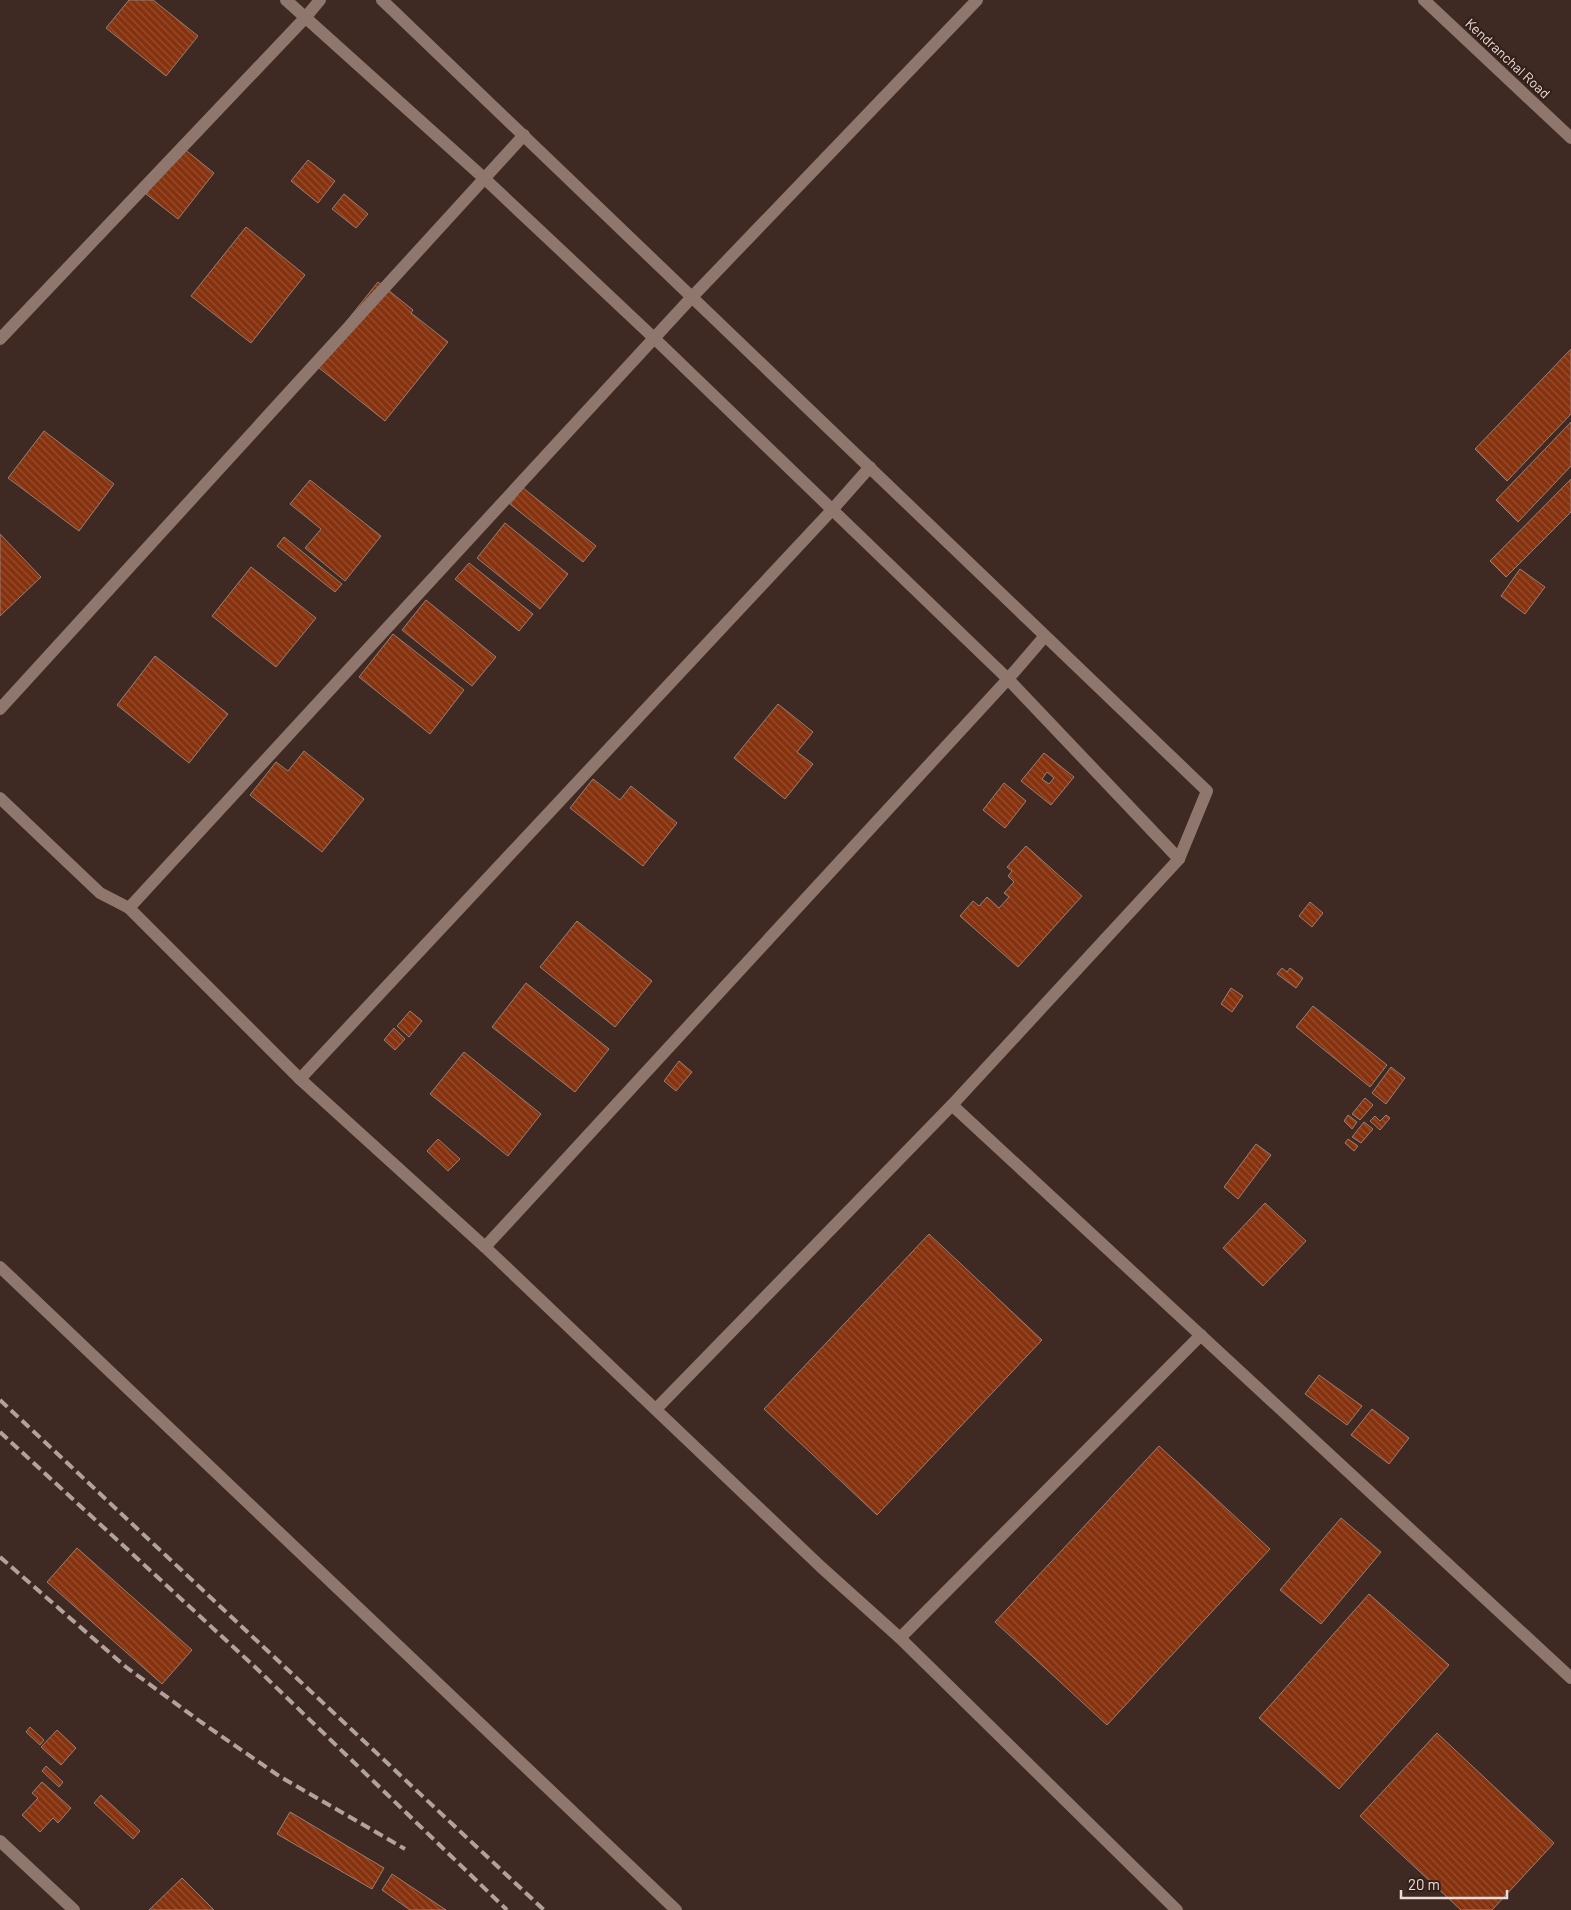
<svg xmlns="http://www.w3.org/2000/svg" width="1571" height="1910" viewBox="0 0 1571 1910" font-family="Barlow,sans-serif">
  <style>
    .building { fill: url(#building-back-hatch); stroke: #977f76; fill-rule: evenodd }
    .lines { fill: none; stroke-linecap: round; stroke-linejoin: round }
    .service { stroke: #8f776e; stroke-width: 12 }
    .minor { stroke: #8f776e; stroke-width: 12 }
    .tertiary { stroke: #8f776e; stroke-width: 12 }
    .rail { stroke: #b2a29c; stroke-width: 4; stroke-dasharray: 10 5; stroke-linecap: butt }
    .labels { text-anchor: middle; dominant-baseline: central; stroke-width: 4.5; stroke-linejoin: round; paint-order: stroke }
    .street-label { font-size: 14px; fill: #eadcd7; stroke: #342019 }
  </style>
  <defs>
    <pattern id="building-back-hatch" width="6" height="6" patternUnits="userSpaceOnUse" patternTransform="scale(1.25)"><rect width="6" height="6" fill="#86320e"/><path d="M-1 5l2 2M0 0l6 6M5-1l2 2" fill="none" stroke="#974f30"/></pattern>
  </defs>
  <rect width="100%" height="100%" fill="#3e2a22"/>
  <g class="building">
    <polygon points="129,0 153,0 198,36 166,76 106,28"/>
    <polygon points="183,148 214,173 178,219 146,194"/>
    <polygon points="308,160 335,181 318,203 291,181"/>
    <polygon points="344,194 368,214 356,228 332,209"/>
    <polygon points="246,227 305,275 251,343 191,296"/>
    <polygon points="378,282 413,310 411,313 448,342 385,421 313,363"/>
    <polygon points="1571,349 1571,414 1507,481 1475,449"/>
    <polygon points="1571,422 1571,466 1518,522 1496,500"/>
    <polygon points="44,431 114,484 79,531 8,478"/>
    <polygon points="1571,479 1571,512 1506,577 1490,561"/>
    <polygon points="310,480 381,536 345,581 305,548 321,529 290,504"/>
    <polygon points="523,488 596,546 583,562 510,504"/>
    <polygon points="505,523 568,574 540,609 477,558"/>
    <polygon points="0,534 41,577 0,616"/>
    <polygon points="284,537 342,584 335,592 277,546"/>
    <polygon points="469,563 533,614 519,631 455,579"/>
    <polygon points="251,567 316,618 276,667 212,616"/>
    <polygon points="1520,569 1545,587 1525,614 1501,596"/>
    <polygon points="426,600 496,657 472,686 402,630"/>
    <polygon points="393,634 464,690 430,734 359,677"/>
    <polygon points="155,656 228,714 189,763 117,705"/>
    <polygon points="778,704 813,732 797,752 813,764 785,799 734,758"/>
    <polygon points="304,751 364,799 322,852 250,795 276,762 288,771"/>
    <path d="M 1044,753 L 1074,777 L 1051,805 L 1021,781 ZM 1047,772 L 1054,778 L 1049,784 L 1042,779 Z"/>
    <polygon points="593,779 620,800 631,786 677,823 643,866 570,808"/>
    <polygon points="1004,783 1026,801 1005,828 983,810"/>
    <polygon points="1026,846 1082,896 1018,967 960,916 973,901 979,906 987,897 999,908 1009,897 1004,893 1014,882 1008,876 1012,871 1007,867"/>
    <polygon points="1310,902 1323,913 1312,927 1299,916"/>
    <polygon points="577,921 652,981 615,1027 540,967"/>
    <polygon points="1282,968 1287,972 1290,968 1303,978 1296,988 1277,974"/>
    <polygon points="526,983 609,1049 575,1092 492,1027"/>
    <polygon points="1231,988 1243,996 1232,1012 1221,1004"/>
    <polygon points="1313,1006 1387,1065 1370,1087 1296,1027"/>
    <polygon points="410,1011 422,1021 409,1037 397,1026"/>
    <polygon points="394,1028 405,1039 395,1050 384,1040"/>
    <polygon points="464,1052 541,1114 508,1156 430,1094"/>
    <polygon points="679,1061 692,1072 676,1091 664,1081"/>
    <polygon points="1391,1067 1405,1078 1386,1104 1372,1093"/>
    <polygon points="1365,1098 1373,1105 1360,1120 1352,1114"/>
    <polygon points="1348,1115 1357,1122 1352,1129 1344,1121"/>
    <polygon points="1386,1115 1390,1118 1380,1130 1370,1121 1375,1116 1380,1121"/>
    <polygon points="1364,1122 1373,1129 1361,1143 1352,1137"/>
    <polygon points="438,1139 460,1159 448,1171 427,1151"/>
    <polygon points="1348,1139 1358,1146 1354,1151 1345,1143"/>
    <polygon points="1256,1144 1271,1155 1238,1199 1224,1187"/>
    <polygon points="1265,1203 1306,1241 1263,1286 1223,1248"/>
    <polygon points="929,1234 1042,1340 877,1515 764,1409"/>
    <polygon points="1319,1375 1362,1406 1347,1425 1305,1394"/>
    <polygon points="1372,1409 1409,1438 1389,1464 1351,1435"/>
    <polygon points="1159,1446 1270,1549 1107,1725 995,1622"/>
    <polygon points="1341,1518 1381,1552 1321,1624 1280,1590"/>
    <polygon points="77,1548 192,1650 162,1684 47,1582"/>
    <polygon points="1369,1594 1449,1665 1339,1789 1259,1718"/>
    <polygon points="30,1727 44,1740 40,1745 26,1732"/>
    <polygon points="57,1730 76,1748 61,1765 41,1747"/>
    <polygon points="1437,1733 1554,1843 1492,1910 1461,1910 1360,1816"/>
    <polygon points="46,1766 63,1782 59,1787 42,1771"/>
    <polygon points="42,1782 71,1808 58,1823 53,1818 40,1832 22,1815 38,1798 32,1793"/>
    <polygon points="101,1795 140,1831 133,1839 94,1803"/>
    <polygon points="290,1812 384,1868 372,1889 277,1834"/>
    <polygon points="392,1874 446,1910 410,1910 382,1890"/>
    <polygon points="182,1878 214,1910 149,1910"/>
  </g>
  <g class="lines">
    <polyline class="service" points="0,798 100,893 129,908"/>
    <g class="minor">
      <polyline points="286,0 485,179 654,338 1008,679 1179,859"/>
      <polyline points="382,0 1207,791 1179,859 952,1105 656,1409"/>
      <polyline points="977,0 692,297 129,908 300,1079 485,1247 821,1567 900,1638 1177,1910"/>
      <polyline points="1424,0 1571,138"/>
      <polyline points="0,339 305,18 320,0"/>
      <polyline points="0,709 524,135"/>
      <polyline points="300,1079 832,510 870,467"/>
      <polyline points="952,1105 1571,1678"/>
      <polyline points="485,1247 1008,679 1045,636"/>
      <polyline points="900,1638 1201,1335"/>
    </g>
    <g class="tertiary">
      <polyline points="0,1267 676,1910"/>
      <polyline points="0,1841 74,1910"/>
    </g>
    <g class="rail">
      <polyline points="0,1400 544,1910"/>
      <polyline points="0,1432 255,1667 507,1910"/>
      <polyline points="0,1557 126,1667 201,1722 279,1776 405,1849"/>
    </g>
  </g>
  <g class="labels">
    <g class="street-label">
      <text transform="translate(1508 58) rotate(43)">Kendranchal Road</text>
    </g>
  </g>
  <path d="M1401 1890v8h106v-8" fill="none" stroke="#eadcd7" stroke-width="2.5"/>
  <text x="1408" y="1890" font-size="15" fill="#eadcd7" stroke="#342019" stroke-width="4" paint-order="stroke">20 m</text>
</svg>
